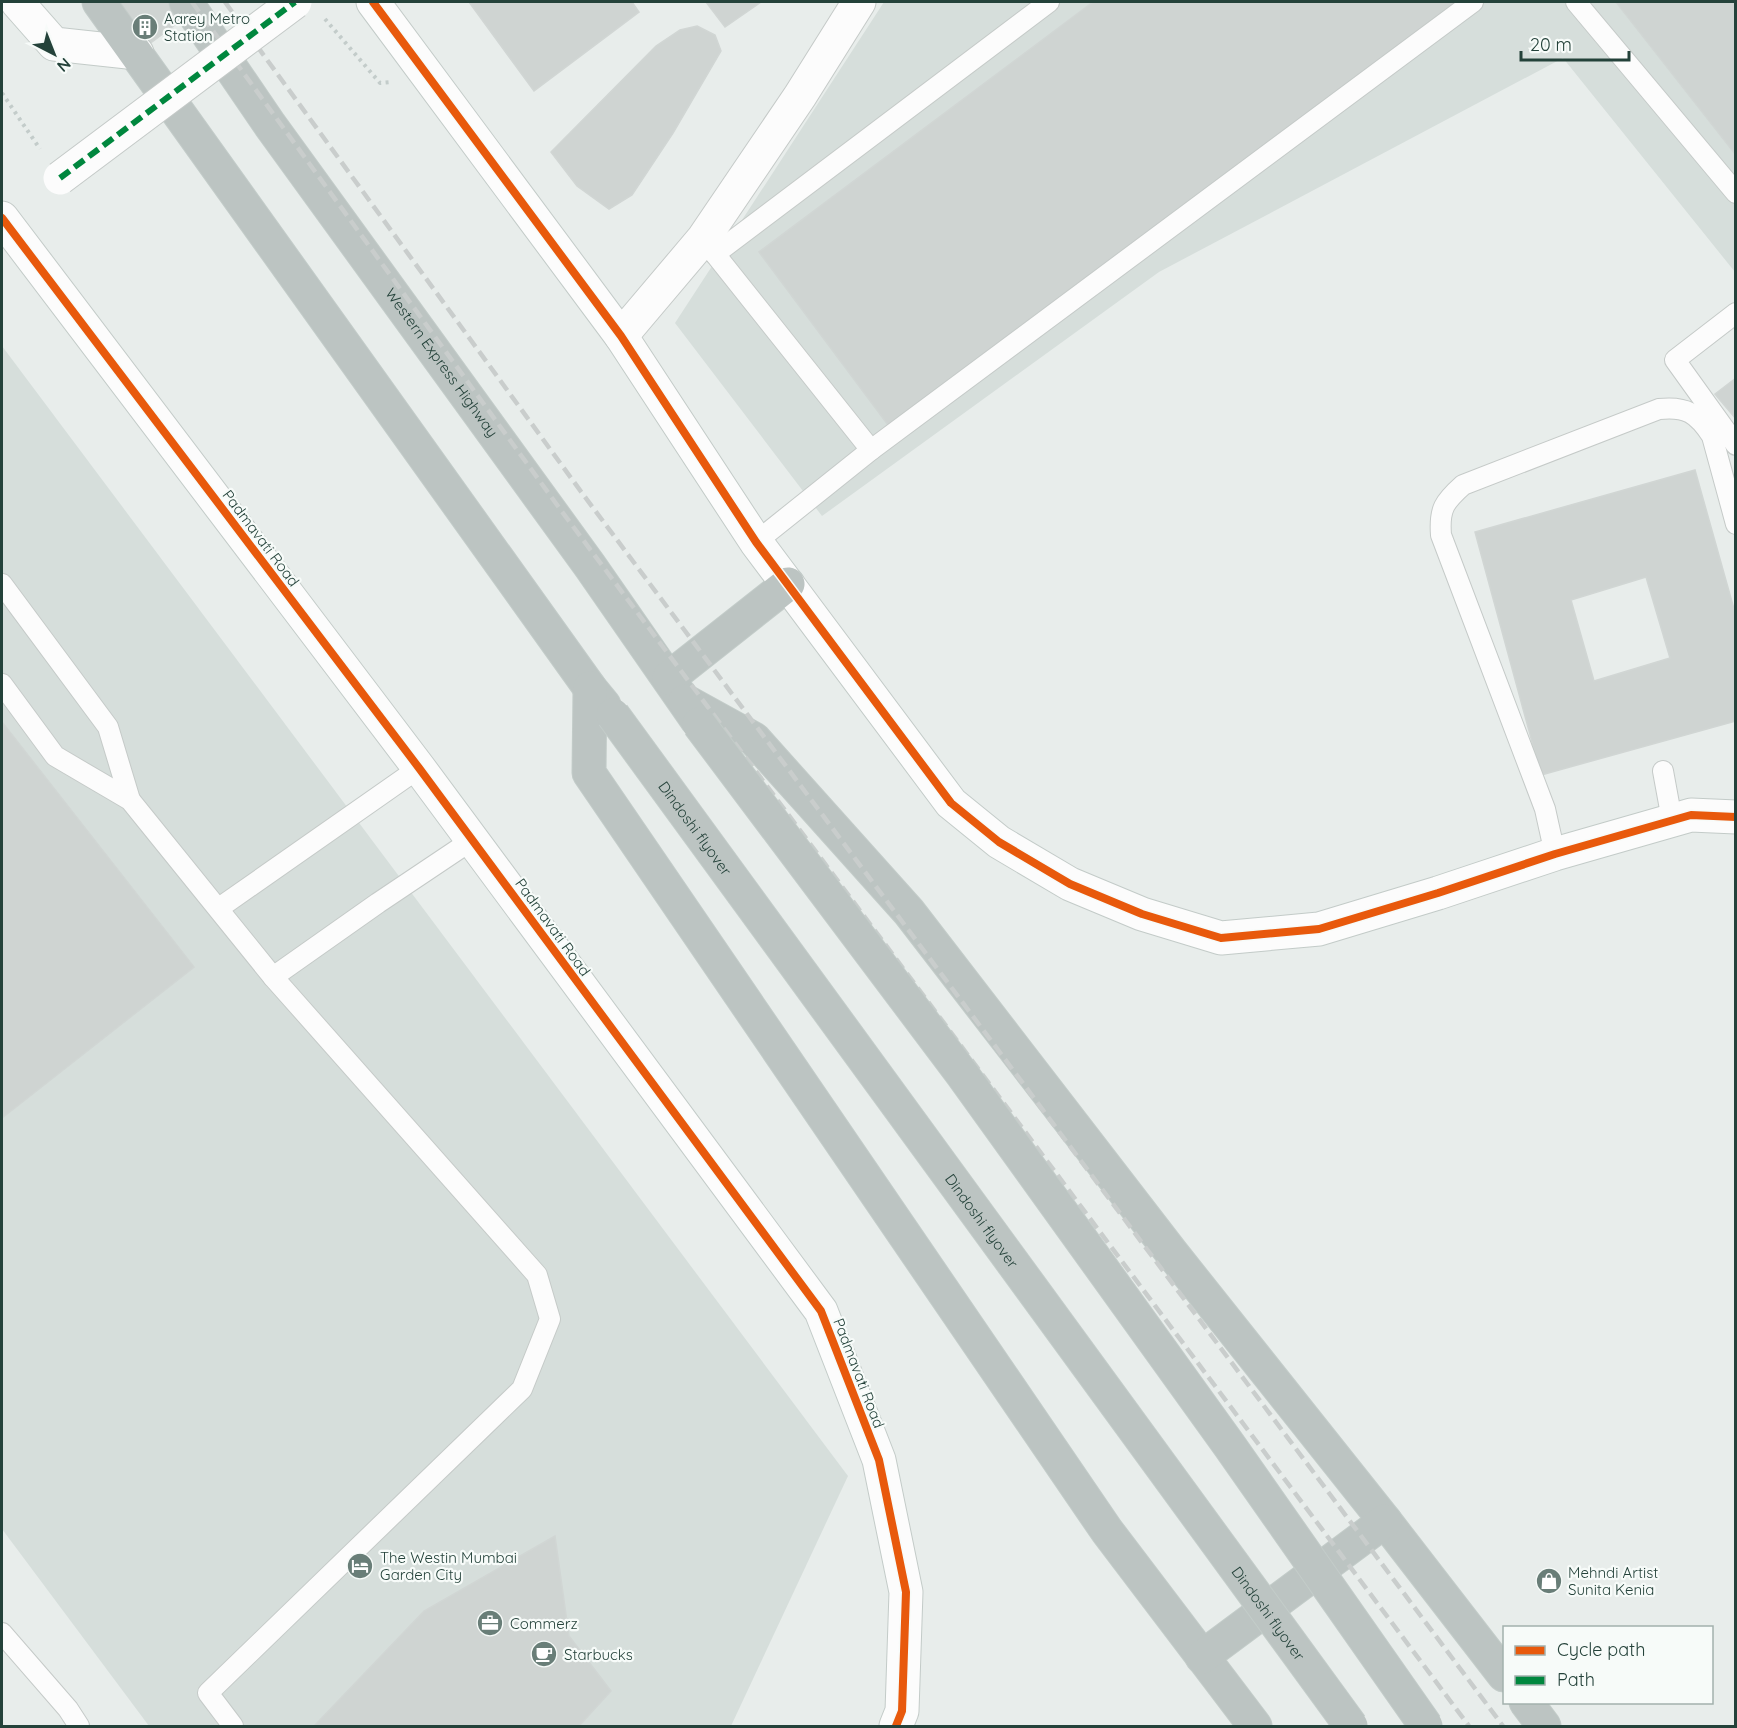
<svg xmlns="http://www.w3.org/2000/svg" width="1737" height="1728" viewBox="0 0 1737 1728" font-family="Quicksand,sans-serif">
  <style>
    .built { fill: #d6dedb }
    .building { fill: #cfd4d2; stroke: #d1d6d4; stroke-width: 1.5; fill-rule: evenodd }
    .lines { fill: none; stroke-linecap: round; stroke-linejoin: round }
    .lane-casing { stroke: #c5cac8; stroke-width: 22 }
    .street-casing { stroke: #c5cac8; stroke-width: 35 }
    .secondary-casing { stroke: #c3cbc8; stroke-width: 35 }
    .highway-casing { stroke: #c3ccc9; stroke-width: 35 }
    .path { stroke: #c3ccca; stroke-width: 4; stroke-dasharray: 3 4.5; stroke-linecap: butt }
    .lane { stroke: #fcfcfc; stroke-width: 20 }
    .street { stroke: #fcfcfc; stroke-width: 33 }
    .secondary { stroke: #fcfcfc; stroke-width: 33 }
    .highway { stroke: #bcc4c2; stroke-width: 33 }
    .rail { stroke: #c9cdcc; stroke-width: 4.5; stroke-dasharray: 12 6; stroke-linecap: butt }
    .street-bridge-casing { stroke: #c5cac8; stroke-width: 35; stroke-linecap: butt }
    .highway-bridge-casing { stroke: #c3ccc9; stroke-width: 35; stroke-linecap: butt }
    .street-bridge { stroke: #fcfcfc; stroke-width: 33 }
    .highway-bridge { stroke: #bcc4c2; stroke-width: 33 }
    .quiet { stroke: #00873e; stroke-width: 6; stroke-dasharray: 12 6; stroke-linecap: butt }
    .cycleway-casing { stroke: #f7fbf9; stroke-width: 11 }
    .cycleway { stroke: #e8590c; stroke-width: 8 }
    .labels { text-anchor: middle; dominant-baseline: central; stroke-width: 4.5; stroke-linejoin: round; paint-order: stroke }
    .poi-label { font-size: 15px; fill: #24423a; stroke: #f7fbf9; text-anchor: start }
    .street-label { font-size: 15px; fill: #24423a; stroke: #f7fbf9 }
  </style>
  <rect width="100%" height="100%" fill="#e8edeb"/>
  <g class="built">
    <polygon points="884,2 1735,2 1735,272 1563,58 1159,272 822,516 675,323"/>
    <polygon points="2,346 848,1476 731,1726 149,1726 2,1529"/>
  </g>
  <g class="building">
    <polygon points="100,2 206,2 137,53"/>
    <polygon points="469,2 632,2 639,12 534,91"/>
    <polygon points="706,2 761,2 725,27"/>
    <polygon points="1093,2 1461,2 891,429 759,252"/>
    <polygon points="1616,2 1736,2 1736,155"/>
    <polygon points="697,26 715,35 721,51 673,133 632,195 609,209 577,186 551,152 656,46 680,30"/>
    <polygon points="1736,378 1736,419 1715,394"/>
    <path d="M 1695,470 L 1736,616 L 1736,721 L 1541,775 L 1475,532 ZM 1646,577 L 1670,658 L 1594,681 L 1571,600 Z"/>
    <polygon points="2,722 194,967 2,1118"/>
    <polygon points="555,1536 569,1636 611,1691 579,1726 315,1726 315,1725 424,1611"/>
  </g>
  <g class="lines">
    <g class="lane-casing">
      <g id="lane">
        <polyline points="1576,2 1736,193"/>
        <polyline points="703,239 871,450 1473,2"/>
        <polyline points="715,254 1049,2"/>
        <polyline points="1736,313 1675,360 1736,445"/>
        <polyline points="756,542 871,450"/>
        <polyline points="2,584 108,727 130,800"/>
        <polyline points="2,684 55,756 130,800 273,977 537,1275 550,1319 522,1389 208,1693 233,1726"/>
        <polyline points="1663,771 1672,820"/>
        <path d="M 1555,854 L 1545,809 L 1441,535 C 1439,509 1444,502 1463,485 L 1659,409 C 1686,406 1697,413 1712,436 L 1736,524"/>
        <polyline points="219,908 419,768"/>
        <polyline points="273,977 378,903 472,840"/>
        <polyline points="2,1633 68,1709 79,1726"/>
      </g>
    </g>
    <g class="street-casing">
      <polyline id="street" points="621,336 703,239 800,96 859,2"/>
    </g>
    <g class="secondary-casing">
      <g id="secondary">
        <polyline points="17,2 54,44 137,53"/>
        <polyline points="373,2 621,336 756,542 951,803 999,842 1070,884 1142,914 1221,938 1319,929 1438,893 1555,854 1691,815 1736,817"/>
        <polyline points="2,218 419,768 821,1311 879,1460 906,1592 902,1711 896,1726"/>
      </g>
    </g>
    <g class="highway-casing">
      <g id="highway">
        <polyline points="99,2 590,688 604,705"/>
        <path id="s1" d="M 186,2 L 270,125 L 590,566 L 697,720"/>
        <polyline points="669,678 788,584"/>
        <polyline points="590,688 589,773 1107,1531 1255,1726"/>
        <polyline points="685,701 754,739 909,912 1171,1252 1385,1521 1504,1675"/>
        <polyline points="1202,1657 1385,1521"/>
        <polyline points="1526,1702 1544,1726"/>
      </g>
    </g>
    <g class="path">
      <polyline points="325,19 380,83 390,82"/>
      <polyline points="2,93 40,149"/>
    </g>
    <use href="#lane" class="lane"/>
    <use href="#street" class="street"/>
    <use href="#secondary" class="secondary"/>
    <use href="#highway" class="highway"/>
    <g class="rail">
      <polyline points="192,2 560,509 1469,1726"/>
      <polyline points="225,2 582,493 1503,1726"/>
    </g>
    <g class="street-bridge-casing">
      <polyline id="street-bridge" points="60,178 295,2"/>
    </g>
    <g class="highway-bridge-casing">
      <g id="highway-bridge">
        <path id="s2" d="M 613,715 L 1351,1726"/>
        <polyline points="699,724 962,1074 1229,1445 1426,1726"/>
      </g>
    </g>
    <use href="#street-bridge" class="street-bridge"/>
    <use href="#highway-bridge" class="highway-bridge"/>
    <polyline class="quiet" points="60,178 295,2"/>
    <g class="cycleway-casing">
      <g id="cycleway">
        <polyline points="373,2 621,336 756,542 951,803 999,842 1070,884 1142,914 1221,938 1319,929 1438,893 1555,854 1691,815 1736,817"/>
        <polyline points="2,218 419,768 821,1311 879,1460 906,1592 902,1711 896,1726"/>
      </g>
    </g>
    <use href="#cycleway" class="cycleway"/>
  </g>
  <defs>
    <g id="building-disc" transform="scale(1.35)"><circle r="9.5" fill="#697e78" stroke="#f7fbf9"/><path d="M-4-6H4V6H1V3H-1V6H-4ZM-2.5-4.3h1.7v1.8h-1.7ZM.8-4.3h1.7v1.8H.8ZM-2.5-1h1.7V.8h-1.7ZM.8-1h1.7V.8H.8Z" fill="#fff"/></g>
    <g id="hotel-disc" transform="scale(1.35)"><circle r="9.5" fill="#697e78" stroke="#f7fbf9"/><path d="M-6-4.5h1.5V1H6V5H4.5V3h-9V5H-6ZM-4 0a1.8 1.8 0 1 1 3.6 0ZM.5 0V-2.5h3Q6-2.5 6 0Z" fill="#fff"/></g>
    <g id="shop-disc" transform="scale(1.35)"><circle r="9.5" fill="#697e78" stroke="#f7fbf9"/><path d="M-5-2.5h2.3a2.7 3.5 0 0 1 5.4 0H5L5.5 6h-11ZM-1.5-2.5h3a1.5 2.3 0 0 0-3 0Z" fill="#fff"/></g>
    <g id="office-disc" transform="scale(1.35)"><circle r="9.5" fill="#697e78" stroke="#f7fbf9"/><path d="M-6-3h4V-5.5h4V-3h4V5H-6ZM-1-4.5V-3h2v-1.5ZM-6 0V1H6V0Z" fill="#fff"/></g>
    <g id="cafe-disc" transform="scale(1.35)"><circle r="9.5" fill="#697e78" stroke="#f7fbf9"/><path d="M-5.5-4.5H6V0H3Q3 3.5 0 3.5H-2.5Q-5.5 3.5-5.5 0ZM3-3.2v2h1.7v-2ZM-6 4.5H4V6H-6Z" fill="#fff"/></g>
  </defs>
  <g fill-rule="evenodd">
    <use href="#building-disc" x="145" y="27"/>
    <use href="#hotel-disc" x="360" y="1566"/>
    <use href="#shop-disc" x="1549" y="1581"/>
    <use href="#office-disc" x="490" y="1623"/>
    <use href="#cafe-disc" x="544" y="1654"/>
  </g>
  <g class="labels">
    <g class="poi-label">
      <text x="164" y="18">Aarey Metro<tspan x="164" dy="17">Station</tspan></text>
      <text x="380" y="1557">The Westin Mumbai<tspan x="380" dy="17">Garden City</tspan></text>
      <text x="1568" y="1572">Mehndi Artist<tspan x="1568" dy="17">Sunita Kenia</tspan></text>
      <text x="510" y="1623">Commerz</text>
      <text x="564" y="1654">Starbucks</text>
    </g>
    <g class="street-label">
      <text stroke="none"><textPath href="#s1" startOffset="442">Western Express Highway</textPath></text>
      <text transform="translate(261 538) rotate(53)">Padmavati Road</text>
      <text stroke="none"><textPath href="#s2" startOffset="140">Dindoshi flyover</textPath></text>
      <text transform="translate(553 927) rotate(54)">Padmavati Road</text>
      <text stroke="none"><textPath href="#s2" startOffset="626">Dindoshi flyover</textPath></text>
      <text transform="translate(859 1373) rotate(69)">Padmavati Road</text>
      <text stroke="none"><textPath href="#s2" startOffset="1112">Dindoshi flyover</textPath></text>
    </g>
  </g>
  <rect width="1737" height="1728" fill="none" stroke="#24423a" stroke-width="6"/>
  <rect x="1503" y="1626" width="210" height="78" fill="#f7fbf9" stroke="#a3b1ad" stroke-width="1.5"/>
  <rect x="1515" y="1646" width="30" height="9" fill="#e8590c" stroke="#a3b1ad" stroke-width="1.5"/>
  <text x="1557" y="1656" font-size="18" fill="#24423a">Cycle path</text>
  <rect x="1515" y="1676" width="30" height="9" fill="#00873e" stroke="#a3b1ad" stroke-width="1.5"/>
  <text x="1557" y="1686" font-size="18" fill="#24423a">Path</text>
  <g transform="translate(54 54) rotate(138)" stroke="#f7fbf9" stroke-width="4.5" paint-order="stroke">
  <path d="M0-4.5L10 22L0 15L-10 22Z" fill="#24423a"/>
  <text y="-9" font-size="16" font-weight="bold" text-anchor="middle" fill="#24423a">N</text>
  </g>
  <path d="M1521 51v9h108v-9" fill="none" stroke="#24423a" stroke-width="3"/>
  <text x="1530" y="51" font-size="18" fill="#24423a" stroke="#f7fbf9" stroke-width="4.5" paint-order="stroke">20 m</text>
</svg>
